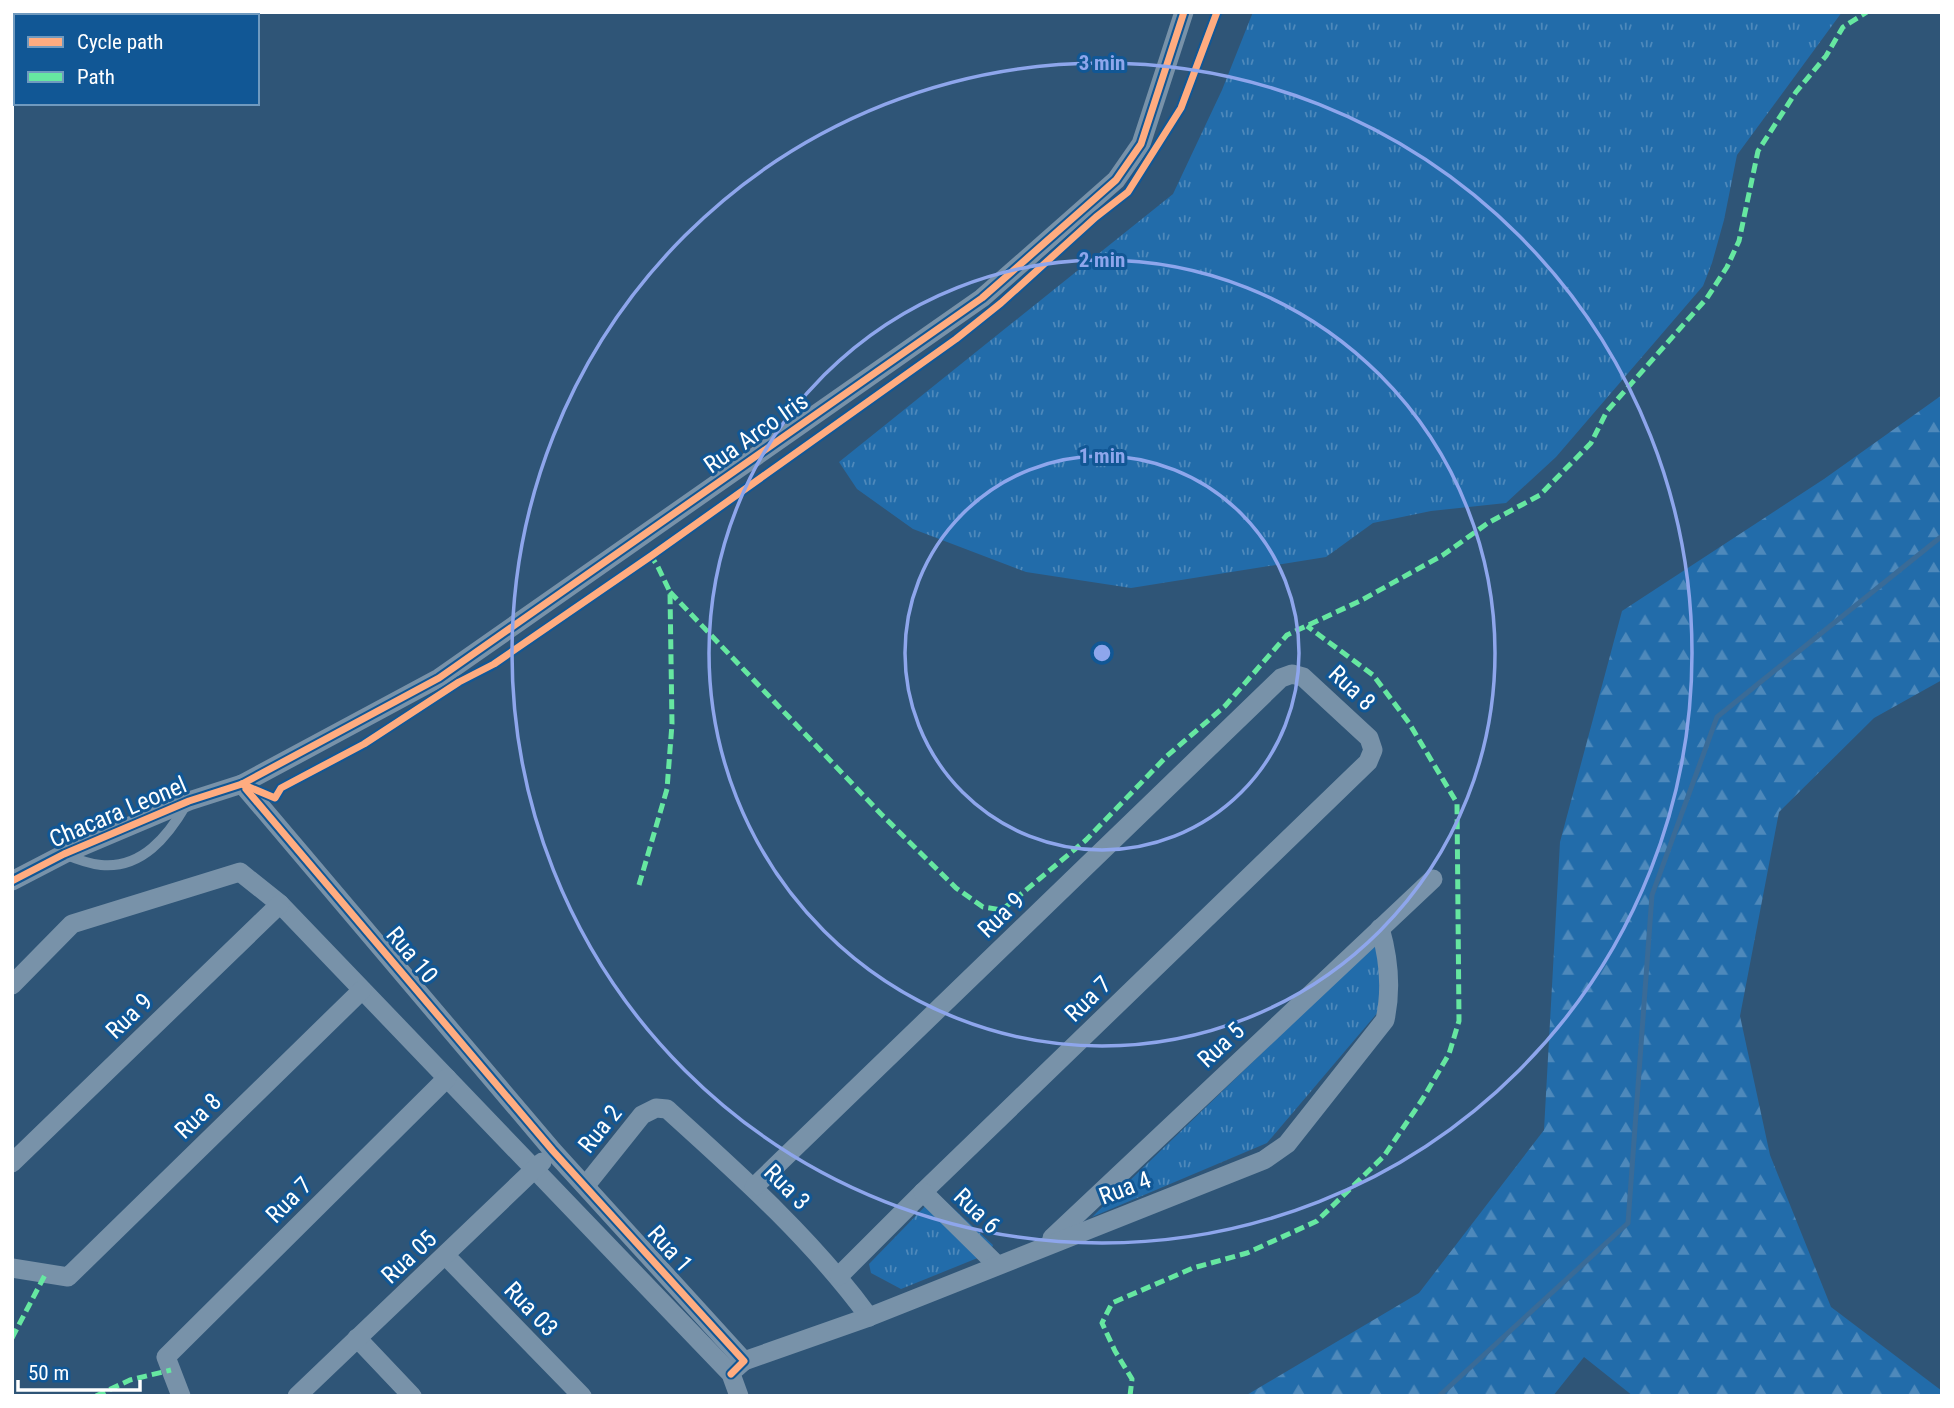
<svg xmlns="http://www.w3.org/2000/svg" width="1954" height="1408" viewBox="0 0 1954 1408" font-family="'Roboto Condensed',sans-serif">
  <style>
    .grass { fill: url(#grass-tufts) }
    .forest { fill: url(#forest-firs) }
    .lines { fill: none; stroke-linecap: round; stroke-linejoin: round }
    .stream { stroke: #3a6b97; stroke-width: 5 }
    .lane { stroke: #7892a9; stroke-width: 10 }
    .street { stroke: #7892a9; stroke-width: 19 }
    .quiet { stroke: #66e7a1; stroke-width: 5; stroke-dasharray: 10 5; stroke-linecap: butt }
    .cycleway-casing { stroke: #115795; stroke-width: 11 }
    .cycleway { stroke: #ffac80; stroke-width: 7 }
    .ring { fill: none; stroke: #8ea6ec; stroke-width: 3.5 }
    .labels { text-anchor: middle; dominant-baseline: central; stroke-width: 6; stroke-linejoin: round; paint-order: stroke }
    .street-label { font-size: 24px; fill: #fff; stroke: #115795 }
    .centre { fill: #8ea6ec; stroke: #115795; stroke-width: 3.5 }
    .ring-label { font-size: 21px; text-anchor: middle; font-weight: bold; fill: #8ea6ec; stroke: #115795; stroke-width: 6; stroke-linejoin: round; paint-order: stroke }
  </style>
  <defs>
    <pattern id="grass-tufts" width="24" height="20" patternUnits="userSpaceOnUse" patternTransform="scale(1.75)"><rect width="24" height="20" fill="#226caa"/><path d="M3 7l-1-3M5 7V3M7 7l1-3M15 17l-1-3M17 17v-4M19 17l1-3" fill="none" stroke="#4e89bb"/></pattern>
    <pattern id="forest-firs" width="22" height="20" patternUnits="userSpaceOnUse" patternTransform="scale(1.75)"><rect width="22" height="20" fill="#226caa"/><path d="M5 1l3.5 6h-7zM16 11l3.5 6h-7z" fill="#4e89bb"/></pattern>
  </defs>
  <rect width="100%" height="100%" fill="#2f5577"/>
  <g class="grass">
    <polygon points="1253,12 1842,12 1737,155 1724,220 1712,263 1703,286 1556,457 1506,503 1431,511 1373,523 1326,557 1131,588 1026,572 913,529 857,489 839,462 1173,194 1222,90"/>
    <polygon points="1375,944 1381,944 1379,1011 1267,1143 1092,1217"/>
    <polygon points="935,1196 943,1199 993,1245 990,1253 901,1289 871,1273 869,1264"/>
  </g>
  <polygon class="forest" points="1942,395 1942,680 1874,718 1779,812 1740,1016 1770,1155 1831,1307 1942,1391 1942,1396 1633,1396 1584,1357 1553,1396 1245,1396 1419,1293 1544,1130 1560,842 1622,611 1824,479"/>
  <g class="lines">
    <polyline class="stream" points="1439,1396 1628,1223 1652,895 1717,717 1942,536"/>
    <path class="lane" d="M 64,854 C 76,859 89,864 101,865 C 142,869 168,836 186,805"/>
    <g class="street">
      <polyline points="242,784 553,1151 744,1361 736,1368"/>
      <polyline points="12,881 64,854 189,801 242,784 439,678 982,298 1116,180 1141,144 1184,12"/>
      <polyline points="12,985 72,924 240,872 280,904 731,1374 739,1396"/>
      <polyline points="12,1163 280,904"/>
      <path d="M 586,1185 L 642,1115 L 656,1108 L 667,1109 C 739,1174 812,1239 869,1317"/>
      <polyline points="754,1187 1281,678 1292,674 1303,677 1369,738 1373,750 1368,762 923,1192 839,1276"/>
      <polyline points="923,1192 997,1265"/>
      <polyline points="1052,1238 1433,879"/>
      <polyline points="446,1256 582,1396"/>
      <polyline points="12,1268 68,1277 362,990"/>
      <polyline points="357,1338 412,1396"/>
      <path d="M 744,1361 L 869,1317 L 1264,1160 L 1287,1144 L 1385,1020 C 1392,988 1389,959 1380,928"/>
      <polyline points="181,1396 166,1357 447,1078"/>
      <polyline points="297,1396 542,1162"/>
    </g>
    <g class="quiet">
      <polyline points="670,592 881,814 956,888 983,907 1002,910 1086,840 1167,756 1225,706 1287,635 1360,601 1443,555 1488,523 1540,495 1591,443 1607,411 1707,298 1727,267 1739,241 1758,151 1796,92 1826,56 1843,27 1867,12"/>
      <polyline points="639,885 667,789 672,724 670,592 657,565 648,552"/>
      <polyline points="12,1338 46,1273"/>
      <polyline points="96,1396 130,1380 171,1370"/>
      <polyline points="1130,1396 1132,1379 1115,1351 1102,1323 1112,1303 1193,1268 1247,1253 1317,1221 1384,1156 1422,1100 1449,1054 1459,1021 1457,803 1409,723 1373,675 1307,626"/>
    </g>
    <g class="cycleway-casing">
      <g id="cycleway">
        <polyline points="242,784 275,798 281,788 364,744 459,682 494,664 651,556 956,339 1001,303 1096,217 1128,192 1181,108 1217,12"/>
        <polyline points="246,789 553,1151 744,1361 731,1374"/>
        <polyline points="12,881 64,854 189,801 242,784 439,678 982,298 1116,180 1141,144 1184,12"/>
      </g>
    </g>
    <use href="#cycleway" class="cycleway"/>
  </g>
  <g class="ring">
    <circle cx="1102" cy="653" r="197"/>
    <circle cx="1102" cy="653" r="393"/>
    <circle cx="1102" cy="653" r="590"/>
  </g>
  <g class="labels">
    <g class="street-label">
      <text transform="translate(756 433) rotate(-35)">Rua Arco Iris</text>
      <text transform="translate(1352 688) rotate(43)">Rua 8</text>
      <text transform="translate(118 812) rotate(-23)">Chacara Leonel</text>
      <text transform="translate(1001 915) rotate(-44)">Rua 9</text>
      <text transform="translate(412 955) rotate(50)">Rua 10</text>
      <text transform="translate(1088 999) rotate(-44)">Rua 7</text>
      <text transform="translate(129 1016) rotate(-44)">Rua 9</text>
      <text transform="translate(1221 1045) rotate(-43)">Rua 5</text>
      <text transform="translate(198 1116) rotate(-44)">Rua 8</text>
      <text transform="translate(600 1129) rotate(-51)">Rua 2</text>
      <text transform="translate(787 1187) rotate(45)">Rua 3</text>
      <text transform="translate(1125 1188) rotate(-21)">Rua 4</text>
      <text transform="translate(289 1200) rotate(-45)">Rua 7</text>
      <text transform="translate(977 1211) rotate(44)">Rua 6</text>
      <text transform="translate(670 1249) rotate(48)">Rua 1</text>
      <text transform="translate(409 1257) rotate(-43)">Rua 05</text>
      <text transform="translate(531 1309) rotate(46)">Rua 03</text>
    </g>
  </g>
  <circle cx="1102" cy="653" r="10" class="centre"/>
  <g class="ring-label">
    <text x="1102" y="70">3 min</text>
    <text x="1102" y="267">2 min</text>
    <text x="1102" y="463">1 min</text>
  </g>
  <rect width="1954" height="1408" fill="none" stroke="#ffffff" stroke-width="28"/>
  <rect x="14" y="14" width="245" height="91" fill="#115795" stroke="#709abf" stroke-width="2"/>
  <rect x="28" y="37" width="35" height="10" fill="#ffac80" stroke="#709abf" stroke-width="2"/>
  <text x="77" y="49" font-size="21" fill="#ffffff">Cycle path</text>
  <rect x="28" y="72" width="35" height="10" fill="#66e7a1" stroke="#709abf" stroke-width="2"/>
  <text x="77" y="84" font-size="21" fill="#ffffff">Path</text>
  <path d="M18 1380v10h122v-10" fill="none" stroke="#ffffff" stroke-width="3.5"/>
  <text x="28" y="1380" font-size="21" fill="#ffffff" stroke="#115795" stroke-width="5" paint-order="stroke">50 m</text>
</svg>
